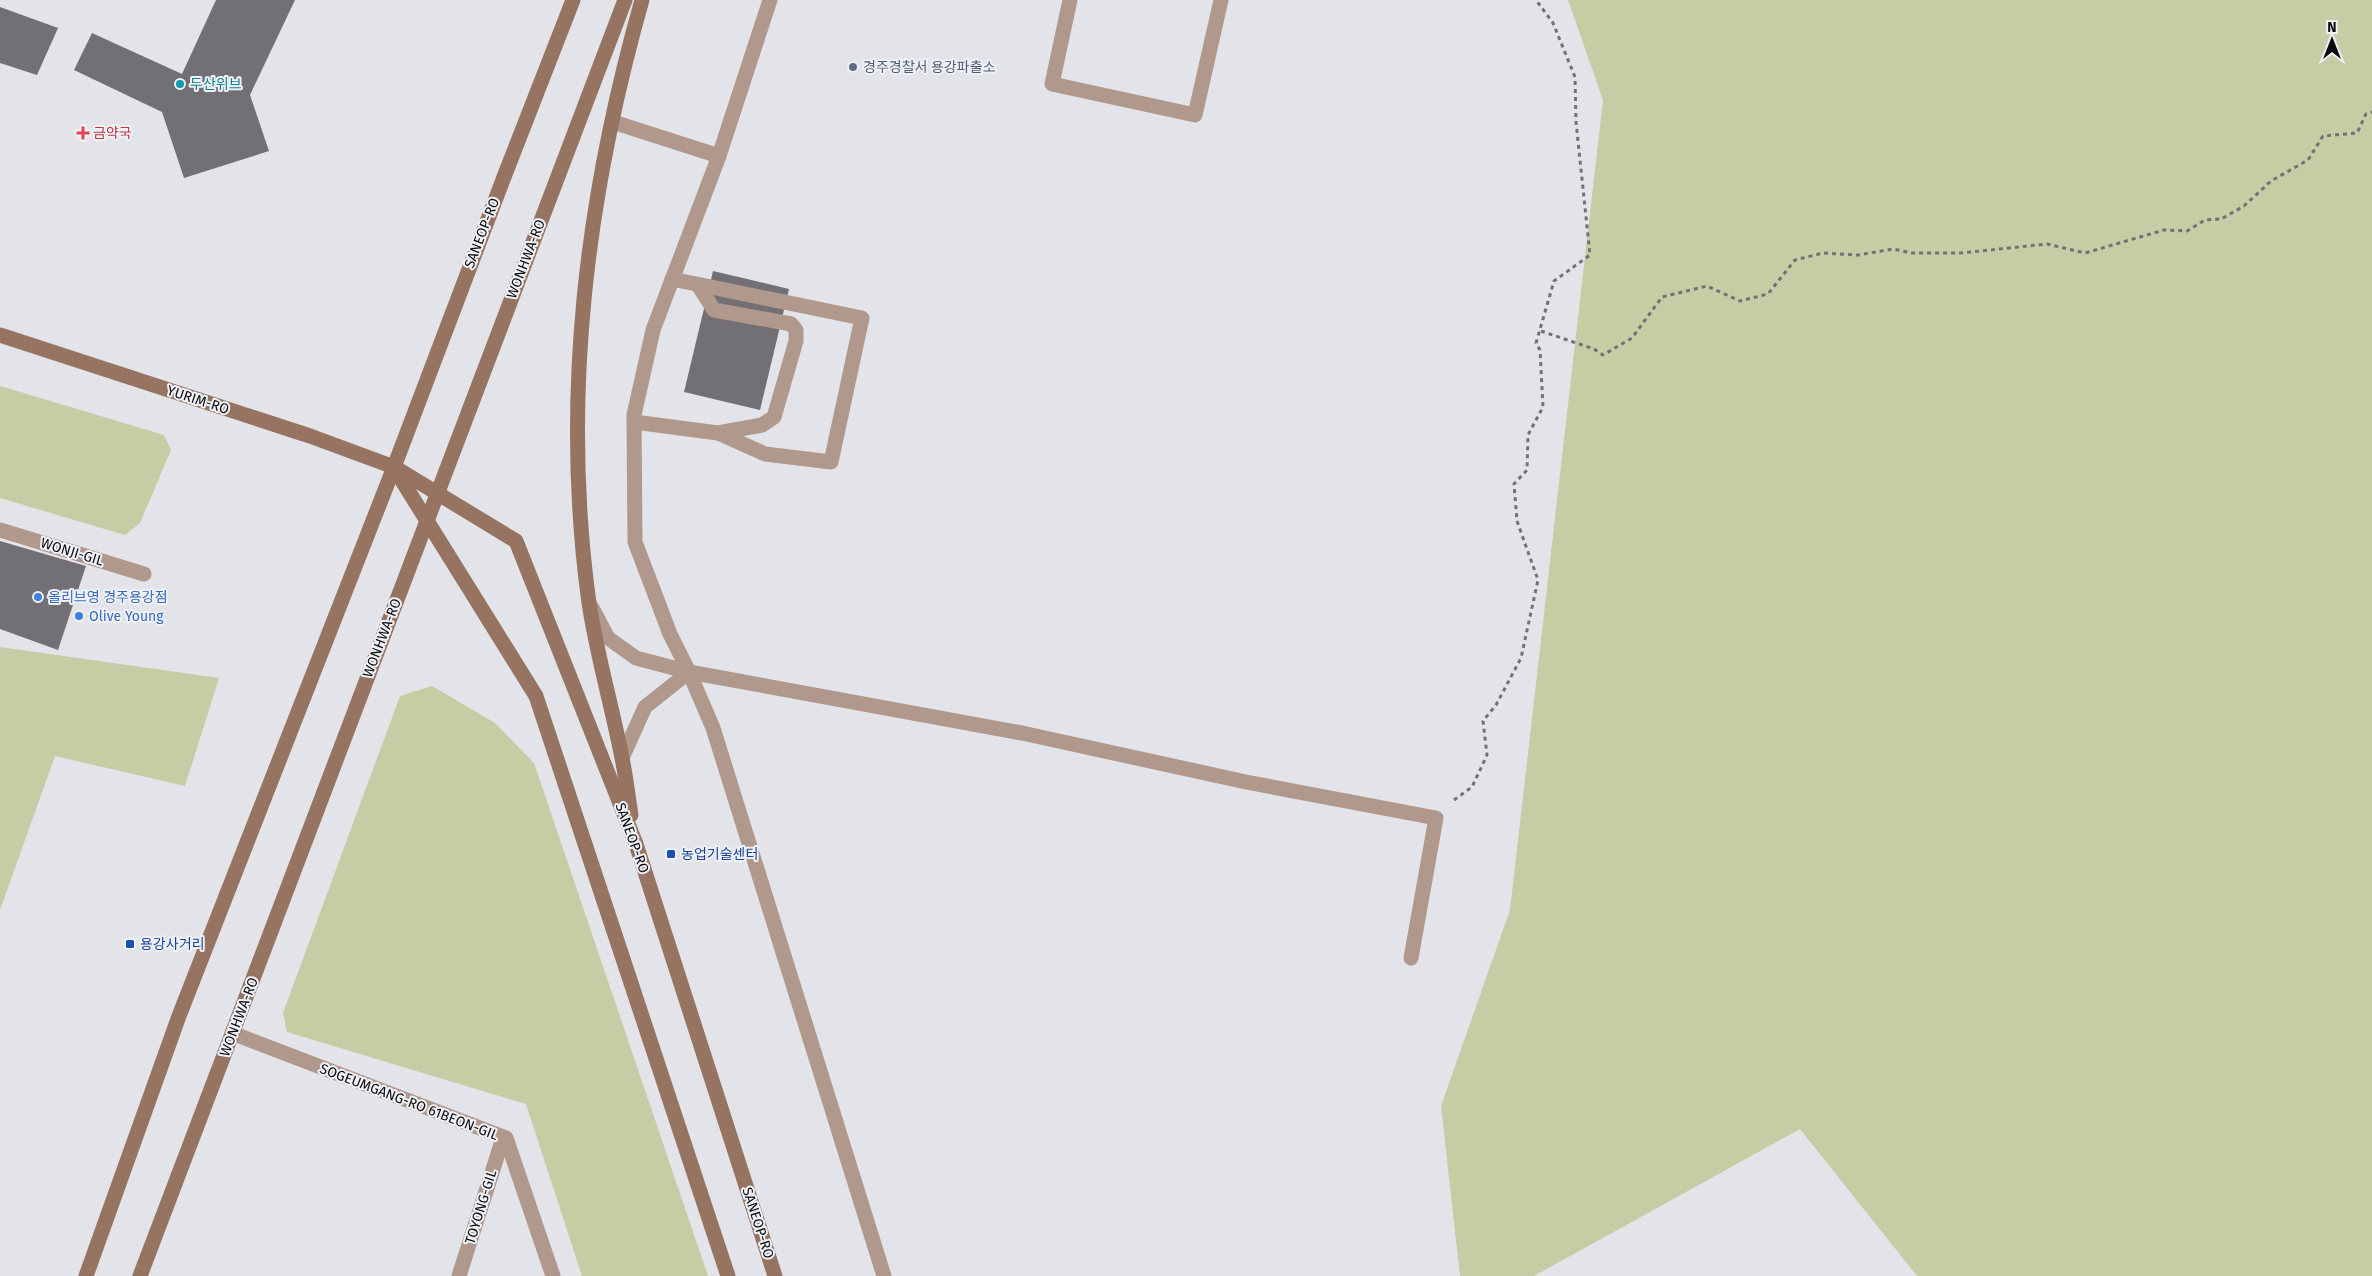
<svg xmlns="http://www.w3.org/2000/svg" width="2372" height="1276" viewBox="0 0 2372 1276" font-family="'Fira Sans','Noto Sans KR',sans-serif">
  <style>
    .green { fill: #c4cda3 }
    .building { fill: #727075 }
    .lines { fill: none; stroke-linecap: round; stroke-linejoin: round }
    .path { stroke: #717275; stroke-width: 3; stroke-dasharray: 4 4; stroke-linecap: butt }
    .lane { stroke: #b0998c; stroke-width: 15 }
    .street { stroke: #b0998c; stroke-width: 15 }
    .secondary { stroke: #967461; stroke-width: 15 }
    .service-dot { fill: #5c6f8a; stroke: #eff1f6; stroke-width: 2 }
    .culture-dot { fill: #0f9aa8; stroke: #eff1f6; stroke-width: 2 }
    .health-dot { fill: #e0444e; stroke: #eff1f6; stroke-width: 2 }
    .shop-dot { fill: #3f7fe0; stroke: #eff1f6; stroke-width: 2 }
    .transit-dot { fill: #1a4fb4; stroke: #eff1f6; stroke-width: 2 }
    .labels { text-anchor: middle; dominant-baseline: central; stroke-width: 4; stroke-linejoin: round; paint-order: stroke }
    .service-label { font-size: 14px; fill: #4e5e75; stroke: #eff1f6; text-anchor: start }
    .culture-label { font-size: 14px; fill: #0d838f; stroke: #eff1f6; text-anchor: start }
    .health-label { font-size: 14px; fill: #be3a42; stroke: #eff1f6; text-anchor: start }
    .street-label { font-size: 14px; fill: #0b0c0e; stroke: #eff1f6 }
    .shop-label { font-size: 14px; fill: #366cbe; stroke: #eff1f6; text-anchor: start }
    .transit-label { font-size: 14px; fill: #164399; stroke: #eff1f6; text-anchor: start }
  </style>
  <rect width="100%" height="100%" fill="#e2e4e9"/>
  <g class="green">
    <polygon points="1568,0 2372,0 2372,1276 1917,1276 1800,1129 1534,1276 1460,1276 1441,1106 1510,910 1603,100"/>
    <polygon points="0,386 164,435 171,450 140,523 125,535 0,498"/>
    <polygon points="0,647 219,678 185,786 55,756 0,910"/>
    <polygon points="432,686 495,723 534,763 708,1276 582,1276 526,1104 287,1032 283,1013 400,696"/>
  </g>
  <g class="building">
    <polygon points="216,0 295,0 250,95 269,151 184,178 162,112 74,70 92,33 182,74"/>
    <polygon points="0,7 58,28 37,75 0,63"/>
    <polygon points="713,271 789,289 760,410 684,392"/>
    <polygon points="0,541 86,566 58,650 0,629"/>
  </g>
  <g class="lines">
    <g class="path">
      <polyline points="1541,331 1594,349 1603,355 1632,338 1662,297 1707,286 1740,301 1768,294 1795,260 1823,253 1858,255 1893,249 1912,253 1961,253 2047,244 2085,253 2164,230 2187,231 2205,220 2221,219 2244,206 2271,181 2308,160 2323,136 2357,133 2366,114 2372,112"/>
      <polyline points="1454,800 1472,787 1487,755 1483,721 1496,705 1521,658 1538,580 1517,521 1514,484 1527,470 1528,435 1543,407 1540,350 1536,343 1554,281 1590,255 1576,122 1575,77 1553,23 1536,0"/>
    </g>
    <g class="lane">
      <polyline points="1070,0 1052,84 1195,115 1221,0"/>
      <polyline points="698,285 714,310 791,324 796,330 796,341 774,417 762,425 718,433"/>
      <polyline points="634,422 718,433 765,454 831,462 862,318 672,279"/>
      <polyline points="689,672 1022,733 1246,782 1436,818 1411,958"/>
    </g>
    <g class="street">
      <polyline points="770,0 719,156 653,330 634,415 635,542 670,634 689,672 713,728 884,1276"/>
      <polyline points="613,122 719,156"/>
      <polyline points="0,530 144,574"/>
      <polyline points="591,606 608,638 636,658 689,672"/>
      <polyline points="622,758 645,707 689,672"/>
      <polyline points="232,1033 506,1138 553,1276"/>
      <polyline points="459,1276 503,1138"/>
    </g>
    <g class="secondary">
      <polyline points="0,335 310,436 394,467 516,541 636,844 775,1276"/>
      <polyline points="396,471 536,696 728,1276"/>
      <path d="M 631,815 C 628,796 626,777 622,758 C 612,706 597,656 589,603 C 561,399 586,198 642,0"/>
      <polyline points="86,1276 179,1016 394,467 504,177 573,0"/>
      <polyline points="140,1276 625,0"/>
    </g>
  </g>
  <circle class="service-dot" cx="853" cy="67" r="5"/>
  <circle class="culture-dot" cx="180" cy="84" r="5"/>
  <path class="health-dot" d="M80.5 125.5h5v5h5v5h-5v5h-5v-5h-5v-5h5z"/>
  <g class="shop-dot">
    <circle cx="38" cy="597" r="5"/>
    <circle cx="79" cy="616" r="5"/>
  </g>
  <g class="transit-dot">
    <rect x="666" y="849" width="10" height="10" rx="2.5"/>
    <rect x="125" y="939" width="10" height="10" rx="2.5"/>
  </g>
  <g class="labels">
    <g class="service-label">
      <text x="863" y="67">경주경찰서 용강파출소</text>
    </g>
    <g class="culture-label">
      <text x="190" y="84">두산위브</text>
    </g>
    <g class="health-label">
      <text x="93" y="133">금약국</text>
    </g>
    <g class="street-label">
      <text transform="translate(482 233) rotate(-69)">SANEOP-RO</text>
      <text transform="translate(526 259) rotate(-69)">WONHWA-RO</text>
      <text transform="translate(198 400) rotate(18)">YURIM-RO</text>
      <text transform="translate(72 552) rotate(17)">WONJI-GIL</text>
      <text transform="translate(382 638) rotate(-69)">WONHWA-RO</text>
      <text transform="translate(632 838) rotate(70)">SANEOP-RO</text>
      <text transform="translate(239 1017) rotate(-69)">WONHWA-RO</text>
      <text transform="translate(409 1102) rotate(21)">SOGEUMGANG-RO 61BEON-GIL</text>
      <text transform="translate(481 1207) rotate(-73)">TOYONG-GIL</text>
      <text transform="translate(758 1223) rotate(72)">SANEOP-RO</text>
    </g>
    <g class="shop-label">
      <text x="48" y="597">올리브영 경주용강점</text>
      <text x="89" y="616">Olive Young</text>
    </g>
    <g class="transit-label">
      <text x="681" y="854">농업기술센터</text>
      <text x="140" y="944">용강사거리</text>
    </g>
  </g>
  <g transform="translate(2332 40)" stroke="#eff1f6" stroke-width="4" paint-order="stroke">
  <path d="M0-4L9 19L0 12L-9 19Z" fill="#0b0c0e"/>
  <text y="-8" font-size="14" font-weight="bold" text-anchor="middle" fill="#0b0c0e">N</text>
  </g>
</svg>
